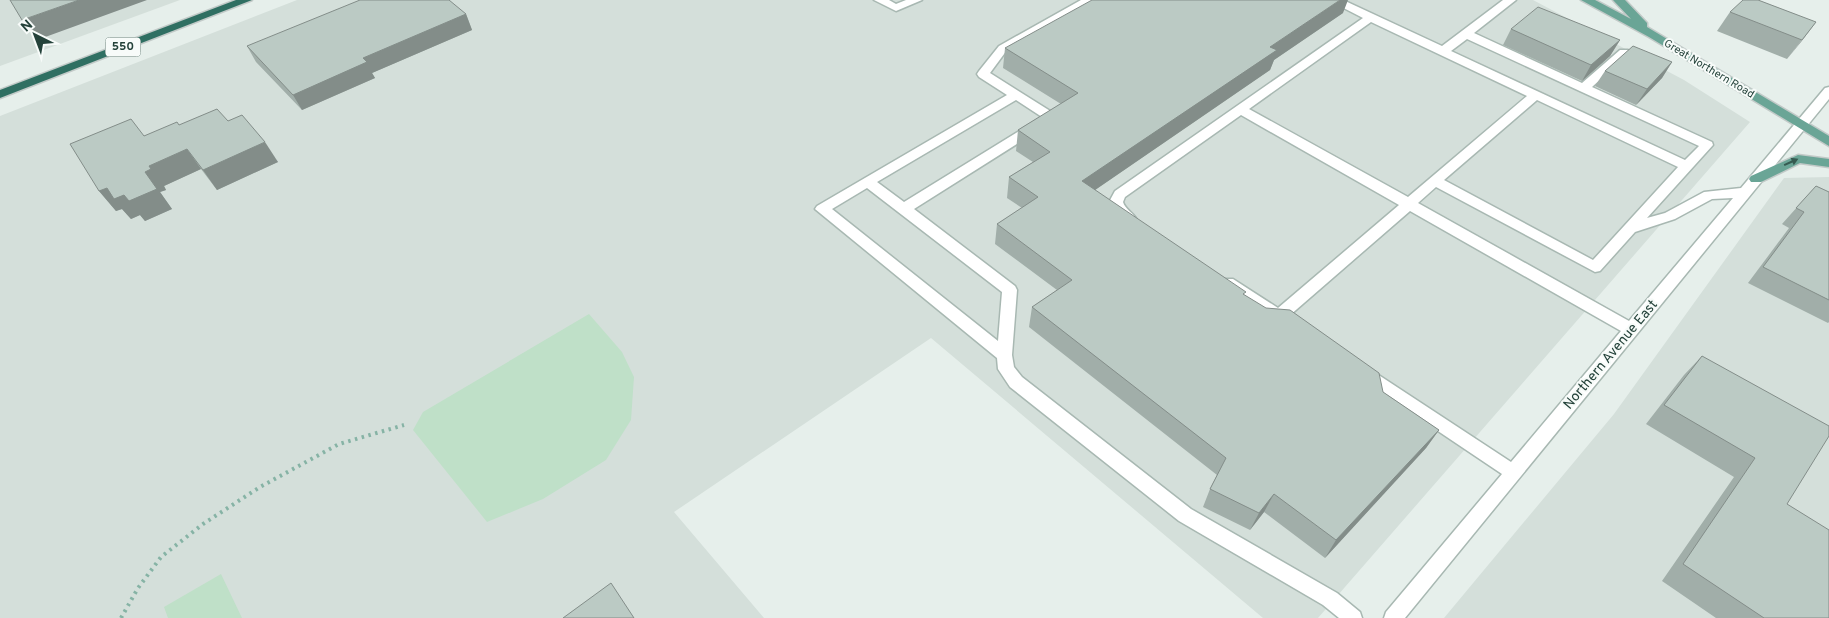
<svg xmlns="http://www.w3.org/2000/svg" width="1829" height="618" viewBox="0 0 1829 618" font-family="Overpass,sans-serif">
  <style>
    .built { fill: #d4dfda }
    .green { fill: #bfe0c8 }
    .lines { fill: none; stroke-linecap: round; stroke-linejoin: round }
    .minor-casing { stroke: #a8b8b2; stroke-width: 3 }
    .major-casing { stroke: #c2cac8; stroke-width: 3 }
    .highway-casing { stroke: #c2cac8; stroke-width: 3 }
    .path { stroke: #86b3a5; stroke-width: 4; stroke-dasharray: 2.5 4.5; stroke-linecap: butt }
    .minor { fill: #fff; fill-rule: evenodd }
    .major { fill: #6aa596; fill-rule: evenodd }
    .highway { fill: #2f6f62; fill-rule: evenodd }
    .wall { fill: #a1aea9 }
    .shaded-wall { fill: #838d89 }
    .building { fill: #bbcac4; stroke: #838d89 }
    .oneway { fill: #365b51 }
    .labels { text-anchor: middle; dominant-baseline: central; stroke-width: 4; stroke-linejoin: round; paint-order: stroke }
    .far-street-label { font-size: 11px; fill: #24423a; stroke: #f7fbf9 }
    .shield { fill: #f7fbf9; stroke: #637a73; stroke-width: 1 }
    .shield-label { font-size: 12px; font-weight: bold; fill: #24423a }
    .street-label { font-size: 14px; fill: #24423a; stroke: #f7fbf9 }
  </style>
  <rect width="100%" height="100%" fill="#e6efeb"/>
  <g class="built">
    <polygon points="0,0 180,0 0,66"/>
    <polygon points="297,0 1533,0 1684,80 1750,122 1318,618 1263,618 931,338 674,512 764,618 0,618 0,116"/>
    <polygon points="1829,177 1829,618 1444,618 1614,414 1784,178"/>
  </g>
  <g class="green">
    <polygon points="589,314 622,352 634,377 631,420 606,460 543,499 487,522 413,430 423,412"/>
    <polygon points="221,574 242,618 168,618 164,607"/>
  </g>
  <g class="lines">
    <g class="minor-casing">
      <g id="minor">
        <polygon points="874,0 889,0 896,4 906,0 922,0 896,11"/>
        <path d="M 1081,0 L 1095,0 L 1007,50 L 990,73 L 1055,114 L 1057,117 L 1055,120 L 914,209 L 1015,286 L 1017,290 L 1012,355 L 1014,367 L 1022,377 L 1191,509 L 1337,593 L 1360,612 L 1362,618 L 1339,618 L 1323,605 L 1179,521 L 1010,387 L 998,369 L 997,358 L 815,209 L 817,206 L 1007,95 L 979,77 L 977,74 L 979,71 L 999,46 ZM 1016,100 L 1042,117 L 904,202 L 877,182 ZM 867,188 L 1002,292 L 998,341 L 832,209 Z"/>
        <path d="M 1328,0 L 1343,0 L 1442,46 L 1503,0 L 1516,0 L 1474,33 L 1582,83 L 1620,50 L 1628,50 L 1628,54 L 1592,87 L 1712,142 L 1713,145 L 1647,218 L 1665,213 L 1704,192 L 1741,188 L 1825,88 L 1829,87 L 1829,99 L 1405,618 L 1384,618 L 1386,612 L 1502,474 L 1359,378 L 1357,374 L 1359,370 L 1365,368 L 1371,370 L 1511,462 L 1621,331 L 1410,211 L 1289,316 L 1287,322 L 1277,322 L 1223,287 L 1221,283 L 1223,279 L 1233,279 L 1278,308 L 1399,205 L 1241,115 L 1125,197 L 1123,202 C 1125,209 1132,212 1136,218 L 1134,221 C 1122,225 1112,213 1109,202 L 1115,191 L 1363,18 ZM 1371,22 L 1527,96 L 1408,197 L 1249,109 ZM 1467,39 L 1699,146 L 1685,160 L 1451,51 ZM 1537,100 L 1678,167 L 1593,260 L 1444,180 ZM 1436,187 L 1595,272 L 1600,271 L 1635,232 L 1675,219 L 1712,199 L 1733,198 L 1629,321 L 1418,203 Z"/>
      </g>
    </g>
    <g class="major-casing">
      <g id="major">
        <polygon points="1581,0 1595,0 1631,19 1613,0 1625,0 1647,23 1647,27 1829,136 1829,146 1649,37"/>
        <polygon points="1798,155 1829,159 1829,167 1800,163 1761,182 1751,182 1749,179 1751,176"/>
      </g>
    </g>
    <g class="highway-casing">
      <polygon id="highway" points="236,0 252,0 0,98 0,90"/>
    </g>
    <polyline class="path" points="121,618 138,588 161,557 203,524 260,487 339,444 404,425"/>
    <use href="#minor" class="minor"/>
    <use href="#major" class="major"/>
    <use href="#highway" class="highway"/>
  </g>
  <g class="wall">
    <polygon points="1730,12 1816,22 1787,59 1717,31"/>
    <polygon points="1343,13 1274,60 1270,70 1095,190 1383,392 1439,430 1426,448 1325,558 1264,512 1250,530 1203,507 1210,489 1217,475 1029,327 1032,307 1057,290 995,244 997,224 1022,208 1007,198 1009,177 1033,162 1016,151 1018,130 1061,104 1003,68 1005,48"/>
    <polygon points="466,14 472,30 372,73 375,78 302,110 256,62 247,46"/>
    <polygon points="1511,29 1620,40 1610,56 1582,81 1503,45"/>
    <polygon points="1672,62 1662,78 1636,105 1595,86 1605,71"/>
    <polygon points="228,121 278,162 217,190 201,169 164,186 166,190 160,192 172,209 145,221 140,215 131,219 122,209 116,211 99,191 144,136 179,125"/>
    <polygon points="1816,186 1829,192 1829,322 1828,323 1748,283 1789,228 1782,224"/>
    <polygon points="1702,356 1787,504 1829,618 1716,618 1662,581 1734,477 1646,424 1684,375"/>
  </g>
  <g class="shaded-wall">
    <polygon points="79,0 147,0 37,40 22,20"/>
    <polygon points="1340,0 1348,0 1343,13 1274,60 1270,70 1079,201 1082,181 1270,47"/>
    <polygon points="466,14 472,30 372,73 375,78 302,110 293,95 363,58"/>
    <polygon points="1816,22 1801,42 1787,59 1802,40"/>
    <polygon points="1620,40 1610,56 1582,81 1591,65"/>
    <polygon points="1672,62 1662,78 1636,105 1647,89"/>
    <polygon points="265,142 278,162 217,190 203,170"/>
    <polygon points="187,149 201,169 164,186 166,190 160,192 172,209 145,221 140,215 131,219 122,209 116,211 99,191 107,188 124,195 145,172 149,166"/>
    <polygon points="1439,430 1426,448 1325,558 1336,540"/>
    <polygon points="1274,494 1264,512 1250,530 1259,513"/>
  </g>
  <g class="building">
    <polygon points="10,0 79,0 22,20"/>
    <polygon points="360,0 449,0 466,14 363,58 367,62 293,95 247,46"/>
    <polygon points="1092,0 1340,0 1270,47 1277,50 1082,181 1246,292 1243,294 1266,308 1290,310 1379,373 1383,392 1439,430 1336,540 1274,494 1259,513 1210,489 1226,458 1032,307 1072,280 997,224 1038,197 1009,177 1050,152 1018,130 1078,93 1005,48"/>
    <polygon points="1743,0 1758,0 1816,22 1802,40 1730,12"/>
    <polygon points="1538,7 1620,40 1591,65 1511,29"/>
    <polygon points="1633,46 1672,62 1647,89 1605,71"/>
    <polygon points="217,109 228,121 242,115 265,142 203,170 187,149 149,166 151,169 145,172 157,189 129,201 124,195 114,199 107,188 99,191 70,144 131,119 144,136 177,122 179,125"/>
    <polygon points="1816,186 1829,192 1829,300 1763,267 1804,212 1796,208"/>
    <polygon points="1702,356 1829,426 1829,436 1787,504 1829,530 1829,618 1764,618 1683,564 1755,458 1664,405"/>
    <polygon points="611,583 634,618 563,618"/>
  </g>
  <defs><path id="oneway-solid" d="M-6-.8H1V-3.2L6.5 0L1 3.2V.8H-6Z" transform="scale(1.25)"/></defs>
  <use class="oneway" href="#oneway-solid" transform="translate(1791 162) rotate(-24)"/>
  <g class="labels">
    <g class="far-street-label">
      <text transform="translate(1709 69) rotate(31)">Great Northern Road</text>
    </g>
    <rect class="shield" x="105.5" y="37.5" width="35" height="19" rx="4"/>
    <g class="shield-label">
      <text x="123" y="47">550</text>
    </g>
    <g class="street-label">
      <text transform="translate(1611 355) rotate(-50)">Northern Avenue East</text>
    </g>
  </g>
  <g transform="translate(35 35) rotate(318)" stroke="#f7fbf9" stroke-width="4" paint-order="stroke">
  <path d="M0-4L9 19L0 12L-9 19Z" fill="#24423a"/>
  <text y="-8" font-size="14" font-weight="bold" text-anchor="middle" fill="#24423a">N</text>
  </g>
</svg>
